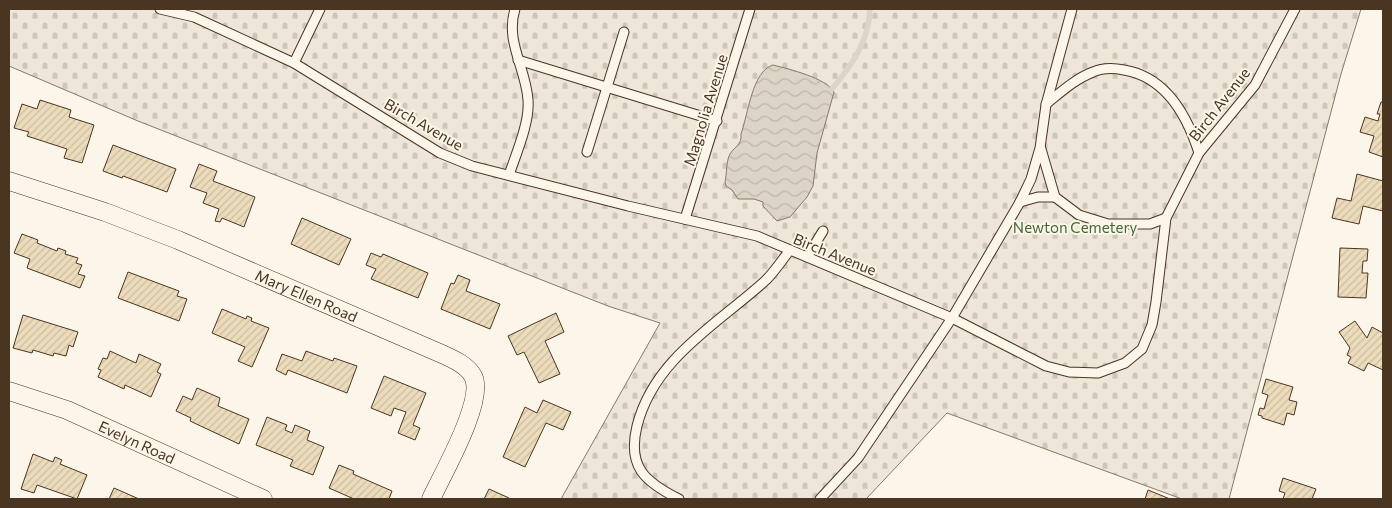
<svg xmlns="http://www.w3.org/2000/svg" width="1392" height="508" viewBox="0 0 1392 508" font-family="Commissioner,sans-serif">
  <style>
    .cemetery { fill: url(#cemetery-stones); stroke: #887966 }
    .water { fill: url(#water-waves); stroke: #887966 }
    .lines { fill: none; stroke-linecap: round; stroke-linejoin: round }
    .stream { stroke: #dcd4c6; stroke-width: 5.5 }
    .building { fill: url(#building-hatch); stroke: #4a3520 }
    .lane-casing { stroke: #4a3520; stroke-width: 11 }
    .street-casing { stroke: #4a3520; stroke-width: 19 }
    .lane { stroke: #fbf6e9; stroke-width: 9 }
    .street { stroke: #fbf6e9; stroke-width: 18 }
    .labels { text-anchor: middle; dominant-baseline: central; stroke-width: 4; stroke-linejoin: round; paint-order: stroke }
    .street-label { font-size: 15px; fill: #4a3520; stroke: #fbf6e9 }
    .park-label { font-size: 15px; fill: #436837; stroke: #fbf6e9 }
  </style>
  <defs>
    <pattern id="cemetery-stones" width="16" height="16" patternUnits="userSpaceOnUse" patternTransform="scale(1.25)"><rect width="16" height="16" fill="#ede6d9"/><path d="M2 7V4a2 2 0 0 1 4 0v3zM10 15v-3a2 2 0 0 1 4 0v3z" fill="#cdc6ba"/></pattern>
    <pattern id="water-waves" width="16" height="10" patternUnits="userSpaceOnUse" patternTransform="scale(1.25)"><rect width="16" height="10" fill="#dcd4c6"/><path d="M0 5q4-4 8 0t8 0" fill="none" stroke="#beb7aa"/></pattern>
    <pattern id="building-hatch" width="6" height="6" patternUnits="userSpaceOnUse" patternTransform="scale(1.25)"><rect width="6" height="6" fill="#ecdcbc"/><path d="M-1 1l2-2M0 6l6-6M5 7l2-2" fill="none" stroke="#ccbda1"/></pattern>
  </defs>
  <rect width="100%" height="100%" fill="#fbf6e9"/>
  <polygon class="cemetery" points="9,9 1361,9 1341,74 1229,499 1182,499 947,413 866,499 561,499 660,323 608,306 138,121 9,66"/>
  <path class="water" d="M 773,65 C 789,69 826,78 834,92 L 817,153 L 813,186 L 807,197 L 790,217 L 777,221 L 763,206 L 763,202 L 754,199 L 738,199 L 732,190 L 726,186 L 725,182 C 727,174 726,161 730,154 C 735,146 742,145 741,134 C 748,115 752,71 773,65 Z"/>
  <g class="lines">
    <path class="stream" d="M 832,89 C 852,65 869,41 870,9"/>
  </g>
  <g class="building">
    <polygon points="40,100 71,110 69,117 94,125 82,163 64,158 67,149 27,136 29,132 14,128 22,104 37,109"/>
    <polygon points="1381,102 1383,102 1383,157 1369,152 1374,136 1360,132 1365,117 1378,121 1380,114 1377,114"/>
    <polygon points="113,145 176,169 167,192 123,176 122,178 103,171"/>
    <polygon points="199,164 217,171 213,181 255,197 244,227 222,218 220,222 215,221 219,209 203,203 207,193 190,187"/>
    <polygon points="1357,174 1383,181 1383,211 1363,206 1359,224 1332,218 1337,198 1351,201"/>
    <polygon points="302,218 351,239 339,265 291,244"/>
    <polygon points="22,234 38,240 37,243 57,251 58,248 66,251 65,254 78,258 76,263 82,265 78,274 85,276 80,288 27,268 30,259 14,253"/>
    <polygon points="1340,248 1368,249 1367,261 1363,261 1362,273 1368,273 1366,298 1338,297"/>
    <polygon points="371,253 381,257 383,254 428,273 418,298 371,279 376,269 366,265"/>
    <polygon points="128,272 179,291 177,296 187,299 179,321 118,298"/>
    <polygon points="458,275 470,280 466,291 500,304 490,329 441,309 451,283 454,284"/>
    <polygon points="222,309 246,319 247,316 252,318 251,321 269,328 252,367 238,361 245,347 212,333"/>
    <polygon points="556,313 564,332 545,341 560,374 539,383 524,352 517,355 508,336"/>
    <polygon points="23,315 78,332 73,347 69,345 66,356 54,353 53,356 33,350 32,353 13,348"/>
    <polygon points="1355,321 1367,338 1372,327 1383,333 1383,370 1368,363 1364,371 1348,363 1351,357 1347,355 1350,348 1339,332"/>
    <polygon points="110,351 136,363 139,354 161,364 157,372 161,374 151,397 125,385 124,389 98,377 101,370 98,369 103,358 107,359"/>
    <polygon points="306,351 333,361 334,358 357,366 347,393 288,370 286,375 276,370 282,354 302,361"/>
    <polygon points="384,376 426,393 413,425 420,428 415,440 398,433 406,412 394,408 391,416 371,408"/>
    <polygon points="1266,379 1293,387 1289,400 1297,402 1294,415 1287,413 1284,425 1262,418 1262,416 1258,415 1260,408 1264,409 1268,395 1262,393"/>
    <polygon points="197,388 220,398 218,406 249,419 239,444 190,421 191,418 176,411 183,396 192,400"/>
    <polygon points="543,400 571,412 563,430 546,423 525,467 503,457 525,407 537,413"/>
    <polygon points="267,417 287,425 285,430 292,433 295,425 310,431 307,440 324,447 313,475 290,466 293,460 256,445"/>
    <polygon points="33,454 53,462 55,457 62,460 60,464 87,475 77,499 37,485 34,493 21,489"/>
    <polygon points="339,465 354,471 353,474 392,491 389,499 354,499 329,488"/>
    <polygon points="1283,478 1316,489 1312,499 1283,499 1285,493 1279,491"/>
    <polygon points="114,488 139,499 109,499"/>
    <polygon points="489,489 509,498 509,499 484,499"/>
    <polygon points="1148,490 1170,499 1145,499"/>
  </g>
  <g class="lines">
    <g class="lane-casing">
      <g id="lane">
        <polyline points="160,9 194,17 294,63 440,153 472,166 628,206 757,236 952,318 1046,366 1069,372 1098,373 1125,363 1142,349 1152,325 1156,302 1166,218 1199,153 1255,85 1295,9"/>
        <polyline points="518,60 717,121"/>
        <polyline points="294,63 320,9"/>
        <path d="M 1046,104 C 1061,92 1075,79 1093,72 C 1102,68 1114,68 1124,70 C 1166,77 1187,115 1199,153"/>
        <polyline points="1041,149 1055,197 1079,215 1108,224 1150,224 1166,218"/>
        <polyline points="587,152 624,32"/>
        <path d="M 509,175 C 516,154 530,122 528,100 C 526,68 505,42 515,9"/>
        <polyline points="1020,202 1038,197 1055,197"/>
        <polyline points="685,219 750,9"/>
        <polyline points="807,257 823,231"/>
        <path d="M 679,499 C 645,482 627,467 637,426 C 654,358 718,324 766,280 C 775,271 782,260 790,250"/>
        <polyline points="820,499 858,458 952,318 1020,202 1031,179 1040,148 1046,105 1072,9"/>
      </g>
    </g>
    <g class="street-casing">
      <g id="street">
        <path id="s1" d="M 9,181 L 105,212 L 178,240 L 442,354 C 453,359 467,365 473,376 C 486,399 442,475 431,499"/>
        <path id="s2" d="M 9,391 L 67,410 L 263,499"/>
      </g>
    </g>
    <use href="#lane" class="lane"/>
    <use href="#street" class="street"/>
  </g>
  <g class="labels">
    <g class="street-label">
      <text transform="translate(1219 104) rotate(-52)">Birch Avenue</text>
      <text transform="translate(705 110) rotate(-73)">Magnolia Avenue</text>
      <text transform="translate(424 124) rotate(30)">Birch Avenue</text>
      <text transform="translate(835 254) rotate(22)">Birch Avenue</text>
      <text stroke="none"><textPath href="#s1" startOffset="319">Mary Ellen Road</textPath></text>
      <text stroke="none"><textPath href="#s2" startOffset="138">Evelyn Road</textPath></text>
    </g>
    <g class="park-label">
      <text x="1075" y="227">Newton Cemetery</text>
    </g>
  </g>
  <rect width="1392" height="508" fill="none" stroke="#4a3520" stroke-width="20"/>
</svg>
